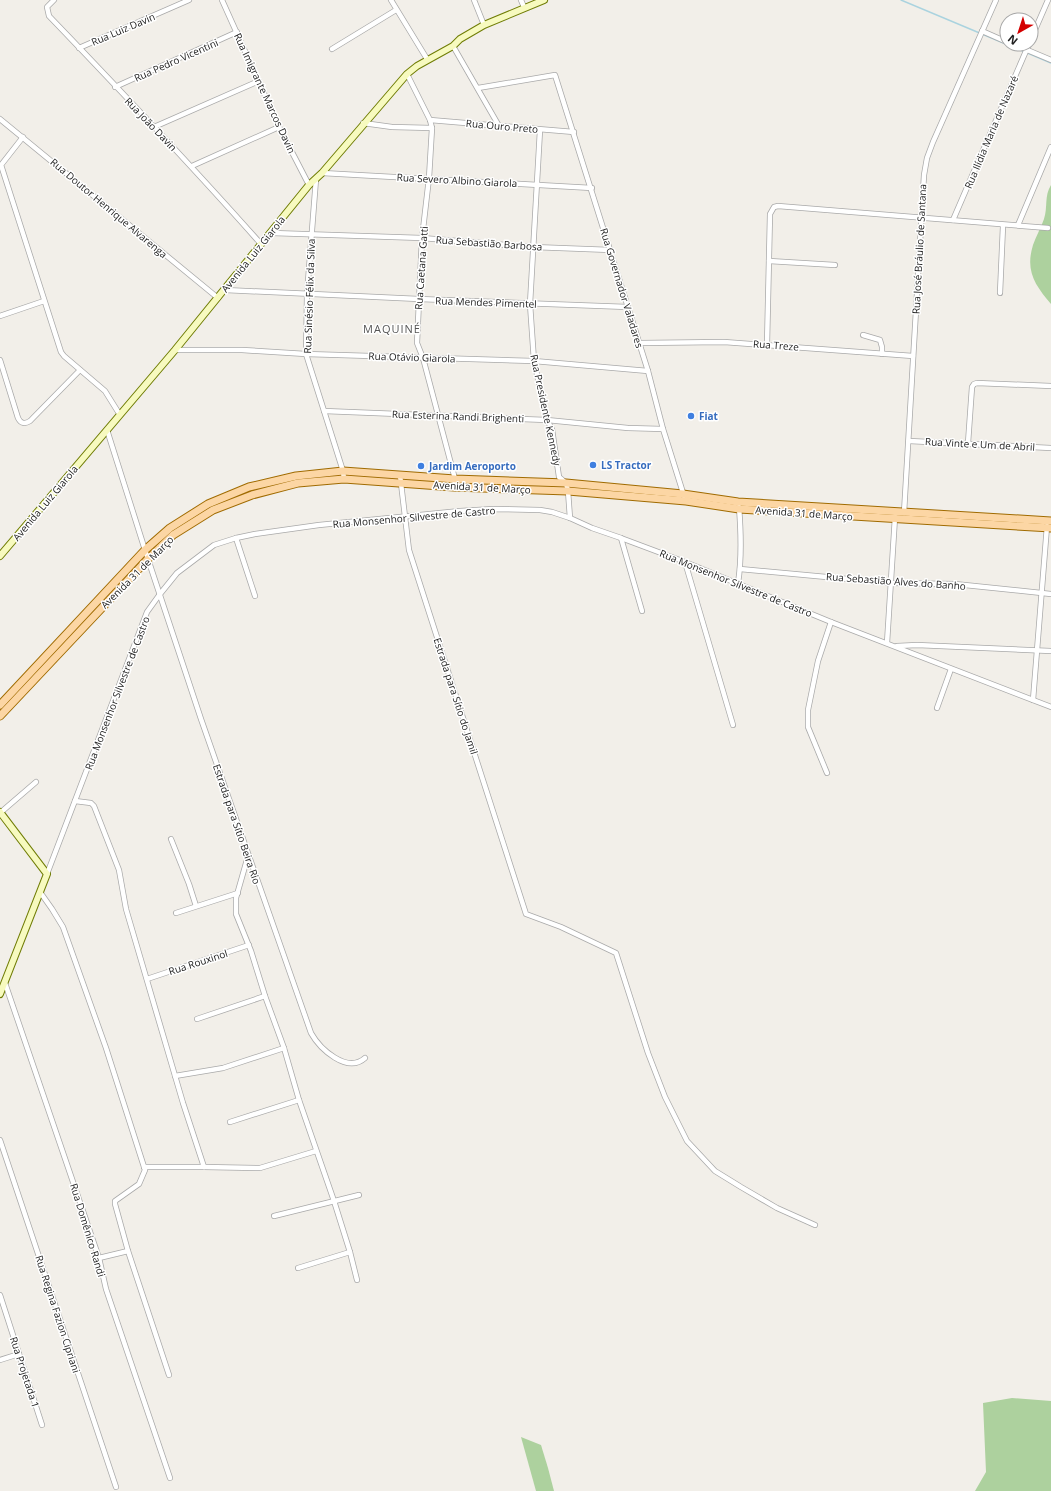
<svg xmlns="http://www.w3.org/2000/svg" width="1051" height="1491" viewBox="0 0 1051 1491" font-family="'Open Sans',sans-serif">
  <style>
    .forest { fill: #add19e }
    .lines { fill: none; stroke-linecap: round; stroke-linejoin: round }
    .stream { stroke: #aad3df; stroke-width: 1.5 }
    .street-casing { stroke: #a9a9a9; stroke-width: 6 }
    .secondary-casing { stroke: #707d05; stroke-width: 8 }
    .primary-casing { stroke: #a06b00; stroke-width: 9 }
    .street { stroke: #fff; stroke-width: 4.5 }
    .secondary { stroke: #f7fabf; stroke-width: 6 }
    .primary { stroke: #fcd6a4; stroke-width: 7 }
    .shop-dot { fill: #3f7fe0; stroke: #fff; stroke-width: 1.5 }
    .labels { text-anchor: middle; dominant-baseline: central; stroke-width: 3; stroke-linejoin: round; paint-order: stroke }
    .street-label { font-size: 10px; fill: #222; stroke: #fff }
    .shop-label { font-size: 10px; font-weight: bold; fill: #366cbe; stroke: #fff; text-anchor: start }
    .neighbourhood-label { font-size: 11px; letter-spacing: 1px; fill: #555; stroke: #fff }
  </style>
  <rect width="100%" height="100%" fill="#f2efe9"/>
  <g class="forest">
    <path d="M 1051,185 L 1051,304 C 1035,285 1025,271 1033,245 C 1036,236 1041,228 1044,219 C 1048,207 1044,196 1051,185 Z"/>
    <polygon points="1012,1398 1051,1401 1051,1491 975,1491 986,1472 983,1403"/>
    <polygon points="521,1437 541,1445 548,1468 554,1491 536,1491"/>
  </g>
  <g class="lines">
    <polyline class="stream" points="901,0 1051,63"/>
    <g class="street-casing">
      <g id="street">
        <path d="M 54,0 L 47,7 L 49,16 C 121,91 192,166 261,244"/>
        <polyline points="222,0 279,127 309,185"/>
        <polyline points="391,0 427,59"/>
        <polyline points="474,0 484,25"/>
        <polyline points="521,0 524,7"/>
        <polyline points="982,31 1007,42"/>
        <polyline points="1031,39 1048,0"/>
        <polyline points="1013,44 1051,60"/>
        <polyline points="453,46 499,126"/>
        <polyline points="79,48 189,0"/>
        <polyline points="332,49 396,10"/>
        <polyline points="407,74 430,120 432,128 429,178 422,238 417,343 423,358 455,479 454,487"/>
        <polyline points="115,87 237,32"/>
        <polyline points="478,88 555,75 648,371 663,429 684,496"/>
        <polyline points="0,119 218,298"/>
        <polyline points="430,120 574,132"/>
        <polyline points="363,123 392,127 432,128"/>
        <polyline points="154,127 259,81"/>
        <polyline points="540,130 530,304 534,361 547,420 552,429 559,477 566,483 568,491 570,518"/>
        <polyline points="23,137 1,165 61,352 64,356 105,391 120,415"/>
        <polyline points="192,166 279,127"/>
        <polyline points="322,173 592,188"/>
        <polyline points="316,179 307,294 306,354 343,471 344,479"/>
        <polyline points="953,220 1029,44"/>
        <polyline points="1018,225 1051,147"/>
        <polyline points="272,233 422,238 533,247 611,250"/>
        <polyline points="769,261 835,265"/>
        <polyline points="225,290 419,299 628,307"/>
        <polyline points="1000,293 1003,226"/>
        <polyline points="0,316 44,301"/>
        <polyline points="863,335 880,340 882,347 882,354"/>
        <polyline points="639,343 724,342 913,356"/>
        <polyline points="767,345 770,214 774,207 778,206 1048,228"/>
        <polyline points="175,350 242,350 306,354 534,361 648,371"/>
        <path d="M 0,360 L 18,418 C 21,424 25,424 30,421 L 80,370"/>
        <polyline points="324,411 547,420 628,428 663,429"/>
        <path d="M 107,430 L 145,550 L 201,719 L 311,1033 C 320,1049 347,1074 365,1058"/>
        <polyline points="909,441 1051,448"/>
        <polyline points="968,443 972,387 974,384 977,383 1051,386"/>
        <polyline points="400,475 409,550 526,914 561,927 616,953 648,1053 665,1097 687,1141 715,1171 741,1187 777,1208 815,1225"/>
        <polyline points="904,513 924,175 927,158 933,142 996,0"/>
        <polyline points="236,538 255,596"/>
        <polyline points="621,538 642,611"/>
        <polyline points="685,562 733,725"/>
        <polyline points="740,569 891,583 955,584 1051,594"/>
        <path d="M 738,583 C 742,558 741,532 739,507"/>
        <polyline points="887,643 895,517"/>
        <polyline points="897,646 917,645 1051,651"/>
        <polyline points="1033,700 1047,526"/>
        <polyline points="937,708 951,669"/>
        <polyline points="827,773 808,727 808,710 818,661 831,622"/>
        <polyline points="75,801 91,803 94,806 119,870 126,909 183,1103 204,1167"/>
        <polyline points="0,813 36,782"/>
        <polyline points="171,839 189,884 196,906"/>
        <polyline points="248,856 236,898 236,914 251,951 265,996 284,1048 299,1100 334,1201 350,1252 357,1280"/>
        <polyline points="47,874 147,612 160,594 177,573 214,545 236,538 255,534 319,525 460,511 493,509 540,510 552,512 570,518 592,528 621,538 685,562 831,622 1051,707"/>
        <polyline points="40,892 52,909 63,927 106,1048 145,1170 139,1184 115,1201 115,1204 128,1251 169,1375"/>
        <polyline points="176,913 238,893"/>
        <polyline points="147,979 249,945"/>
        <polyline points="5,983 99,1258 106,1289 170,1478"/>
        <polyline points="197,1019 265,996"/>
        <polyline points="175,1076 223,1068 284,1048"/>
        <polyline points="230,1122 299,1100"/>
        <polyline points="0,1140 116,1487"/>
        <polyline points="144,1167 204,1167 260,1168 316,1151"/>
        <polyline points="274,1216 359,1195"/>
        <polyline points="99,1258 128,1251"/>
        <polyline points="298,1268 350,1252"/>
        <polyline points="0,1295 42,1425"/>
        <polyline points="0,1360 19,1354"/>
      </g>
    </g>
    <g class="secondary-casing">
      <g id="secondary">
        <polyline points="0,556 175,350 309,185 322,173 407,74 417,66 453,46 460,39 484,25 544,0"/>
        <polyline points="0,812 47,874 0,994"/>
      </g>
    </g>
    <g class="primary-casing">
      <g id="primary">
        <polyline points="0,705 145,550 170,528 208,504 249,487 296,476 343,471 455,479 566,483 683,494 738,502 1051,521"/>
        <polyline points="0,716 148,559 173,535 213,510 252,495 298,483 344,479 454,487 568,491 686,501 739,509 1051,528"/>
      </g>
    </g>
    <use href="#street" class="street"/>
    <use href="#secondary" class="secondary"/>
    <use href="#primary" class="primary"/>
  </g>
  <g class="shop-dot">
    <circle cx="691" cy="416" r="4"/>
    <circle cx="593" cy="465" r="4"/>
    <circle cx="421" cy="466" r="4"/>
  </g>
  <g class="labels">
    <g class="street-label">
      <text transform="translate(123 29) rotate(-23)">Rua Luiz Davin</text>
      <text transform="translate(176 60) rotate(-24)">Rua Pedro Vicentini</text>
      <text transform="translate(265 93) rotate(65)">Rua Imigrante Marcos Davin</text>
      <text transform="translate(151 124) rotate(46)">Rua João Davin</text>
      <text transform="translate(502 126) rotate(5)">Rua Ouro Preto</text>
      <text transform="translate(991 132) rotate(-67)">Rua Ilídia Maria de Nazaré</text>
      <text transform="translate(457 180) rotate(3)">Rua Severo Albino Giarola</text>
      <text transform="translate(109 208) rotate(40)">Rua Doutor Henrique Alvarenga</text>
      <text transform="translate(489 243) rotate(4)">Rua Sebastião Barbosa</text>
      <text transform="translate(919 249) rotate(-87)">Rua José Bráulio de Santana</text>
      <text transform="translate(253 254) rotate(-51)">Avenida Luiz Giarola</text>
      <text transform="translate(421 268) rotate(-86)">Rua Caetana Gatti</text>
      <text transform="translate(622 288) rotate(73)">Rua Governador Valadares</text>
      <text transform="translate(309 296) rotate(-88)">Rua Sinésio Félix da Silva</text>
      <text transform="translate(486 302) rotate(2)">Rua Mendes Pimentel</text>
      <text transform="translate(776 345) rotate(4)">Rua Treze</text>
      <text transform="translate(412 357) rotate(2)">Rua Otávio Giarola</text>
      <text transform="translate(546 410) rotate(78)">Rua Presidente Kennedy</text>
      <text transform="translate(458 416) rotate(2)">Rua Esterina Randi Brighenti</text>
      <text transform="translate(980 444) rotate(3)">Rua Vinte e Um de Abril</text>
      <text transform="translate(482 487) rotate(3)">Avenida 31 de Março</text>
      <text transform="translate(45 503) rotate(-50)">Avenida Luiz Giarola</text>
      <text transform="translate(804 513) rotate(4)">Avenida 31 de Março</text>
      <text transform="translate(414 517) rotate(-5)">Rua Monsenhor Silvestre de Castro</text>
      <text transform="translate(137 572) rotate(-45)">Avenida 31 de Março</text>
      <text transform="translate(896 581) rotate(4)">Rua Sebastião Alves do Banho</text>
      <text transform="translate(736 583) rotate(22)">Rua Monsenhor Silvestre de Castro</text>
      <text transform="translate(117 693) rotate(-69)">Rua Monsenhor Silvestre de Castro</text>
      <text transform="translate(456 696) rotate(72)">Estrada para Sítio do Jamil</text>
      <text transform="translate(237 824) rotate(71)">Estrada para Sítio Beira Rio</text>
      <text transform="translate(198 962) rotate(-18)">Rua Rouxinol</text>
      <text transform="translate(88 1230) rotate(73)">Rua Domênico Randi</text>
      <text transform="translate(58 1314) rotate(72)">Rua Regina Fazion Cipriani</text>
      <text transform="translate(25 1372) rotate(72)">Rua Projetada 1</text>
    </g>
    <g class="shop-label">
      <text x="699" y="416">Fiat</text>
      <text x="601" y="465">LS Tractor</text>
      <text x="429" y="466">Jardim Aeroporto</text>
    </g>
    <g class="neighbourhood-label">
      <text x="392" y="328">MAQUINÉ</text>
    </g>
  </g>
  <g transform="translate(1019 32) rotate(219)"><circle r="19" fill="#ffffff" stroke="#a7a7a7"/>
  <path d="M0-3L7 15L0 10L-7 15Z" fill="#d40000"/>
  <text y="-6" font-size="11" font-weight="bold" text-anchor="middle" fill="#222222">N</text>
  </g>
</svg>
